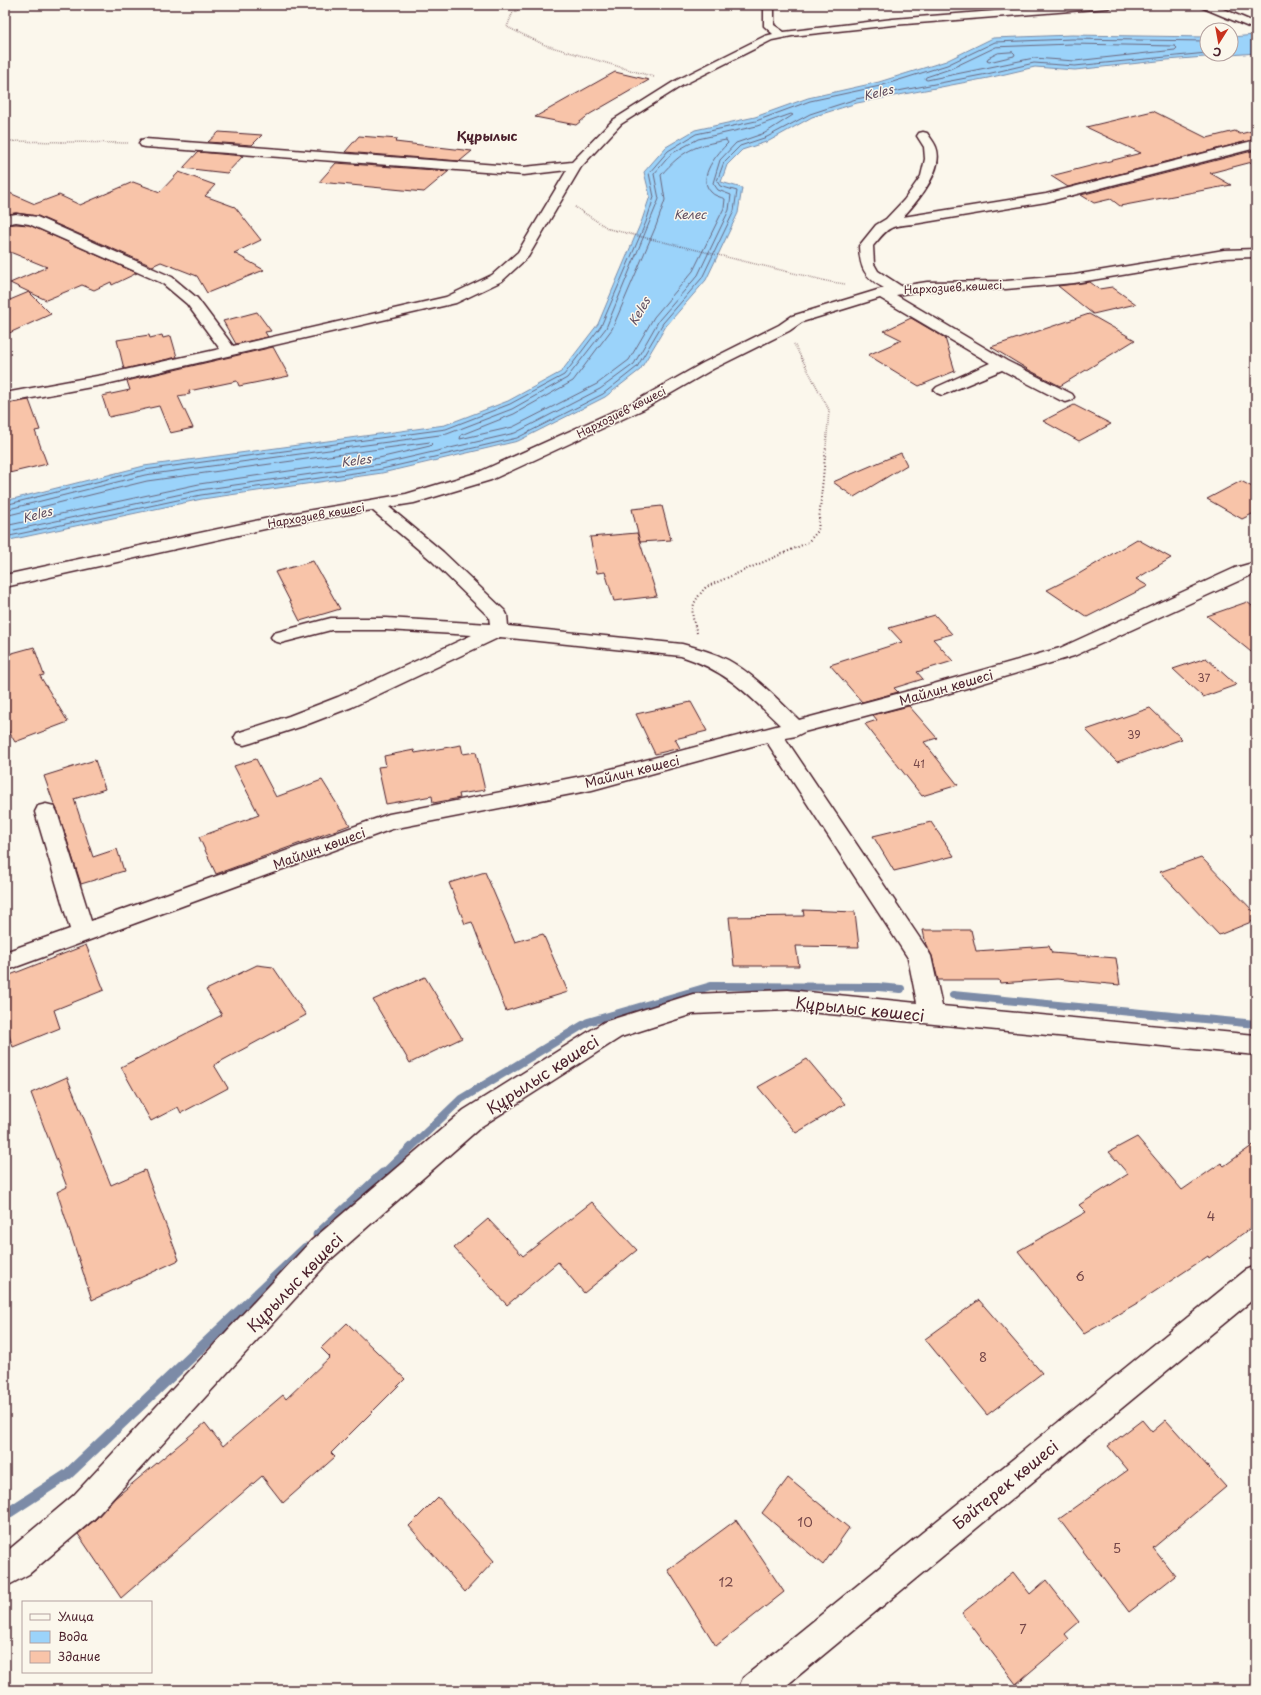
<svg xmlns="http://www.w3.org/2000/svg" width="1261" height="1695" viewBox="0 0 1261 1695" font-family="'Playpen Sans',sans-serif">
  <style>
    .water { fill: #9bd3fa; stroke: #7b8ba7 }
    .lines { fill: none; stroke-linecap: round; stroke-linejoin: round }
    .shore { stroke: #6a677e; stroke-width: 1 }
    .stream-far1 { stroke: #7b8ba7; stroke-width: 8 }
    .stream { stroke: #7b8ba7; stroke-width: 11 }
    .building { fill: #f8c4a9; stroke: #4a1f2b }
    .minor-casing { stroke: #4a1f2b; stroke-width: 3 }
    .path-far1 { stroke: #4a1f2b; stroke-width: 1.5; stroke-dasharray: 0.5 1.5; stroke-linecap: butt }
    .path { stroke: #4a1f2b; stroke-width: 2; stroke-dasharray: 1 2.5; stroke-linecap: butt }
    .minor { fill: #fbf7ec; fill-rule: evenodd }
    .labels { text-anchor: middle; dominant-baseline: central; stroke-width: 3; stroke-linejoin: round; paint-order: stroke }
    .far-street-label { font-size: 11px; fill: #4a1f2b; stroke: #fbf7ec }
    .number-label { font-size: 11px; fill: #76484a }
    .far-water-label { font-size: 12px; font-style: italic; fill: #5e4c5f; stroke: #fbf7ec }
    .far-quarter-label { font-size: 13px; font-weight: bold; fill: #4a1f2b; stroke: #fbf7ec }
    .street-label { font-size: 13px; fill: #4a1f2b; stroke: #fbf7ec }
    .near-number-label { font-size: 13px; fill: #76484a }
    .near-street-label { font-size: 16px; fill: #4a1f2b; stroke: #fbf7ec }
  </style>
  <rect width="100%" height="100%" fill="#fbf7ec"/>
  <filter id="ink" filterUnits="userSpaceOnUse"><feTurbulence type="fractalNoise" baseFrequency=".025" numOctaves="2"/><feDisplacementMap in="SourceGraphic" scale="8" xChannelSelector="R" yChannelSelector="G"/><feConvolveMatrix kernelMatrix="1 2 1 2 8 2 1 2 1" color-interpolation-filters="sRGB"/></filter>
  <g filter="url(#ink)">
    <polygon class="water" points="1072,35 1207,37 1207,54 1231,54 1231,37 1256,35 1256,53 1167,60 1075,70 1035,67 988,78 857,103 812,117 769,141 742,150 727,165 721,182 742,188 738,213 706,280 666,326 640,370 605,397 518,441 382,473 202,499 5,541 5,501 144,466 445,425 508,401 561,372 598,324 642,220 650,196 644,172 666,147 695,130 755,117 808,98 879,82 946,61 993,38"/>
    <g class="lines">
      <g class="shore">
        <polygon points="1072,44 1175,46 1177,48 1175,50 1075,61 1034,58 927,80 925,79 926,77 950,69 996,47"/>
        <polygon points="1013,52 1015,54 1014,56 989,62 987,61 988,58 998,53"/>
        <path d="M 726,140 L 728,143 C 718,153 696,177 711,192 C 714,196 721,197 725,199 L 724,208 L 693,271 L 654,317 L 629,360 L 597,384 L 513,427 L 460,439 L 461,435 L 514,414 L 573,381 L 612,329 L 656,226 L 665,200 L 661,175 C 683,150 694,146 726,140 Z"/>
        <polyline points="5,505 144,470 446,429 510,404 564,375 601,326 646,222 654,197 649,173 668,151 696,134 756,121 810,101 880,86 947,65 995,42 1072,39 1207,41"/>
        <polyline points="5,510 145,475 447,434 512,409 567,378 606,328 659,199 654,174 671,154 698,139 757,126 791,114 793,115 765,133 736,143 720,160 713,183 718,190 731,195 729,210 698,275 659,320 634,364 600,389 515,433 381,464 200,490 5,532"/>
        <polyline points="5,516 147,481 430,442 432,444 430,446 379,458 199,484 5,526"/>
        <polyline points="5,537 201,495 382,469 517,438 603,394 637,367 663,323 702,278 734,211 737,191 720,186 717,181 724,162 740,146 767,137 810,114 856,99 987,74 1034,63 1075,66 1207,53"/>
      </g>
      <g class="stream-far1">
        <polyline points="953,995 1256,1024"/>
        <polyline points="382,1175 461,1099 588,1022 711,986 878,987 901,989"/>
      </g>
      <g class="stream">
        <polyline points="318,1235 383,1174"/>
        <polyline points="5,1515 68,1474 306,1248"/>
      </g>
    </g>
    <g class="building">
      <polygon points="615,72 649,80 590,114 576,125 535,117"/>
      <polygon points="1153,111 1207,138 1235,131 1240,134 1256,130 1256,139 1068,187 1051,176 1141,153 1086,127"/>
      <polygon points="219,132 262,135 252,145 208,142"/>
      <polygon points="359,136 398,139 395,142 472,151 460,161 345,152"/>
      <polygon points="1256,150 1256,161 1210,173 1231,185 1120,206 1111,199 1094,203 1081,195"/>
      <polygon points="198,152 243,156 227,173 183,168"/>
      <polygon points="336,163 449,171 424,192 319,182"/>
      <polygon points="179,172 215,185 205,196 235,207 261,240 234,253 264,270 207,293 197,276 161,262 152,266 38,216 16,213 5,214 5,191 35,204 59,195 80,205 133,182 160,192"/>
      <polygon points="16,224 29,225 137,273 112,285 111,282 94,290 82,285 46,300 10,283 47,267 5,250 5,225"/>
      <polygon points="1090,282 1099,289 1112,287 1136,304 1093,314 1058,286"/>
      <polygon points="29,292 51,314 5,335 5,302"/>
      <polygon points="257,312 271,331 265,332 268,337 236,344 223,321"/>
      <polygon points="1089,314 1135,340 1060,386 1029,370 991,347"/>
      <polygon points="911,318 945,338 955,371 919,386 868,355 902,340 884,331"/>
      <polygon points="149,335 150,338 162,335 163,338 171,336 177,357 124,369 117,340"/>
      <polygon points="273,347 289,376 239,386 237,381 189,391 190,394 178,396 193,428 170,433 159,406 109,417 102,396 130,390 127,381"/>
      <polygon points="29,400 40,430 35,431 47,464 5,474 5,404"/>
      <polygon points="1074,405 1111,424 1079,441 1043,421"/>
      <polygon points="901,453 907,465 854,497 833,482"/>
      <polygon points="1241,481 1256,489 1256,512 1242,519 1207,499"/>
      <polygon points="662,506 671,540 640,542 632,509"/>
      <polygon points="637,533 657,596 614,601 605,572 597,573 590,537"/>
      <polygon points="1137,539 1171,558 1136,579 1148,586 1087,617 1047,590 1077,575"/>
      <polygon points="313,561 340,609 300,621 275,572"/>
      <polygon points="1247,602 1256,609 1256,656 1207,616"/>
      <polygon points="935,615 952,634 933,639 953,661 917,672 923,679 894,688 898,692 862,702 830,665 902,642 889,628"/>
      <polygon points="34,647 44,675 40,676 68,722 15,742 5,725 5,655"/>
      <polygon points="1206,658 1236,685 1203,697 1173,669"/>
      <polygon points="691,702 707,731 675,739 680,748 655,754 636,714"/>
      <polygon points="909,706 937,738 924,742 958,785 922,796 865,724 877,720 873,715"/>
      <polygon points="1150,708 1182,739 1117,762 1086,730"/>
      <polygon points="461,745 463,754 476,752 485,790 459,794 460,798 433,803 432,796 386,804 378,767 386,766 384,756 414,750 415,753"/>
      <polygon points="256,759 276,797 322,780 350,825 216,874 199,837 259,815 234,766"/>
      <polygon points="95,760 105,789 74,799 93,857 117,849 124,871 81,884 58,812 54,804 44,776"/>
      <polygon points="931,822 954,856 894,871 873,836"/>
      <polygon points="1201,857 1256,914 1256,920 1219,935 1160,872"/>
      <polygon points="485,872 515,942 543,934 568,992 506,1011 472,922 465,924 449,883"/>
      <polygon points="803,910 855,912 859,947 796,946 799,966 734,966 729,917 804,916"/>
      <polygon points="923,930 971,930 976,951 1049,946 1052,953 1116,958 1120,985 1057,979 1000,983 999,980 938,980 932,956 926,945"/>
      <polygon points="86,945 104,990 54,1010 60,1028 13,1047 5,1024 5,977"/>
      <polygon points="257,965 273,967 306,1015 214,1065 228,1088 181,1113 178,1107 151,1121 121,1067 222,1015 206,990"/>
      <polygon points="425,977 462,1038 410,1063 373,1000"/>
      <polygon points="807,1059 845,1104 796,1133 758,1087"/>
      <polygon points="67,1077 111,1185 145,1170 179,1260 92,1300 57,1192 67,1187 31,1093"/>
      <polygon points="1137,1137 1182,1190 1221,1163 1224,1166 1256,1143 1256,1224 1209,1258 1208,1256 1139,1302 1084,1334 1018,1251 1086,1212 1079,1205 1128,1174 1109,1152"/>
      <polygon points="592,1202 637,1250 584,1293 558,1262 507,1305 454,1248 488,1219 523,1256"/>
      <polygon points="979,1300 1042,1373 987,1415 925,1339"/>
      <polygon points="347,1323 405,1379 331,1453 335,1457 283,1503 262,1476 121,1598 78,1534 96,1519 115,1498 205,1423 223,1446 283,1395 286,1399 330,1357 321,1348"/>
      <polygon points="1142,1420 1152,1432 1166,1420 1226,1487 1153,1548 1175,1576 1129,1612 1059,1519 1128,1470 1108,1446"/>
      <polygon points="788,1478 849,1528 823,1565 762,1513"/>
      <polygon points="438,1497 494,1561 465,1592 409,1526"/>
      <polygon points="736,1520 784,1592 716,1646 668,1570"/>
      <polygon points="1013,1572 1030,1594 1046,1580 1079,1622 1065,1634 1069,1639 1016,1684 962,1613"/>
    </g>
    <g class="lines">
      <g class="minor-casing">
        <g id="minor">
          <polygon points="764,5 774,5 774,25 784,32 893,19 1070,5 1113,5 1108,8 893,25 792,36 772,40 683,85 621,124 581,167 528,257 502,281 456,303 102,385 5,403 5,393 102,375 220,349 187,304 162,283 29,224 16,222 5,224 5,216 16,214 37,217 172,277 197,298 233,346 446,297 492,275 518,252 567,170 524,175 145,147 141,146 139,143 141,140 145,139 524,167 572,162 613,120 675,81 765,36 773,34 764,26"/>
          <polygon points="1200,5 1214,5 1256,23 1256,30 1201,7"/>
          <path d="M 923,132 L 927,133 C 930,137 934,142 936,147 C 945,169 917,202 903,217 L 1046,194 L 1256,140 L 1256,148 L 1046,202 L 914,224 C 888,226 889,227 873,246 L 874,264 L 878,271 L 901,286 L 927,282 L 1006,281 L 1074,275 L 1224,250 L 1256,249 L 1256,257 L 1224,258 L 1074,283 L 1006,289 L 927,290 L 896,295 L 1007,361 L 1072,394 L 1074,397 L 1072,400 L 1066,402 L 1060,400 L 1002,370 L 947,393 L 942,395 L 937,393 L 934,390 L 937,387 L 990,363 L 880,298 L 802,322 L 789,331 L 713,369 L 644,409 L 491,480 L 414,503 L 389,507 L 443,552 L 505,611 L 507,615 L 508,626 L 682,644 C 698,648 714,653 728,660 C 755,675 777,699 799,720 L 923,687 L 1060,648 L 1235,568 L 1256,562 L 1256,573 L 1074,656 L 933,698 L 804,732 L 796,736 L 785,738 L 927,949 L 931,956 L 942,1006 L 1256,1035 L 1256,1055 L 788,1010 L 693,1014 L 621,1037 L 482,1126 L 331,1259 L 95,1518 L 29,1574 L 5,1587 L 5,1553 L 73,1496 L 311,1241 L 464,1110 L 604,1022 L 693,994 L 788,990 L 917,1003 L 908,958 L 767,742 L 592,790 L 392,829 L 5,971 L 5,952 L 70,929 L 35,812 L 38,806 L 46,804 L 54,806 L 57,812 L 91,921 L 389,814 L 592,774 L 780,725 C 747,693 725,670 681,656 L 500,637 L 352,707 L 303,726 L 251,743 L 244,745 L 237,743 L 234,738 L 237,733 L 289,716 L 338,697 L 472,635 L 386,630 L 331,630 L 281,643 L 274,641 L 271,637 L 274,633 L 331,618 L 386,618 L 490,624 L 489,617 L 431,560 L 372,510 L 283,525 L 5,587 L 5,575 L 283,515 L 406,494 L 479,472 L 632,403 L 703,363 L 779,325 L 792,316 L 884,288 C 864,277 860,268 859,246 L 876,225 L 886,219 L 904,200 L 921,176 L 925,159 L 924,147 L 917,136 L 919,133 Z"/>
          <polygon points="1256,1266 1256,1297 781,1690 738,1690 743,1678 1246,1270"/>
        </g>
      </g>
      <g class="path-far1">
        <polyline points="524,5 512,14 507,27 545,45 654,77"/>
        <polyline points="5,141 128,143"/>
        <polyline points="575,207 609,229 831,282 845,284"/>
        <polyline points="794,344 829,410 826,447"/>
      </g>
      <path class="path" d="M 697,633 C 690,611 690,605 706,587 L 807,543 L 818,531 L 826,446"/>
      <use href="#minor" class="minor"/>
    </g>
  </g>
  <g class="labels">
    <g class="far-street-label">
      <text transform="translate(953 287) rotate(-3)">Нархозиев көшесі</text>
      <text transform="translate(621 412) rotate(-27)">Нархозиев көшесі</text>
      <text transform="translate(316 515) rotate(-10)">Нархозиев көшесі</text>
    </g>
    <g class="number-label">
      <text x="1204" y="677">37</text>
      <text x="1134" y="734">39</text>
      <text x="919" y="763">41</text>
    </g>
    <g class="far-water-label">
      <text transform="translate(878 92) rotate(-14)">Keles</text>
      <text x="690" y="214">Келес</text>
      <text transform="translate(639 311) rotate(-60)">Keles</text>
      <text transform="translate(356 460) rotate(-7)">Keles</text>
      <text transform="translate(37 514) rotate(-15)">Keles</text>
    </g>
    <g class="far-quarter-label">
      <text x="487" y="135">Құрылыс</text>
    </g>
    <g class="street-label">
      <text transform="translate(946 687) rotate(-16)">Майлин көшесі</text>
      <text transform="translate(632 771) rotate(-14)">Майлин көшесі</text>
      <text transform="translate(319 848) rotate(-20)">Майлин көшесі</text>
    </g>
    <g class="near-number-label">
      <text x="1211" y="1215">4</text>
      <text x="1080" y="1275">6</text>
      <text x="983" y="1356">8</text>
      <text x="805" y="1521">10</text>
      <text x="1117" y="1547">5</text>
      <text x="726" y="1581">12</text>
      <text x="1023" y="1628">7</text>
    </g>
    <g class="near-street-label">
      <text transform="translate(860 1008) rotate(6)">Құрылыс көшесі</text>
      <text transform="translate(542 1074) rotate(-33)">Құрылыс көшесі</text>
      <text transform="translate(294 1282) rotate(-46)">Құрылыс көшесі</text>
      <text transform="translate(1005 1484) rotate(-39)">Бәйтерек көшесі</text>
    </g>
  </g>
  <rect width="1261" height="1695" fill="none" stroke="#fbf7ec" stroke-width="20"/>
  <rect x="10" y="10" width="1241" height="1675" fill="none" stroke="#4a1f2b" stroke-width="1.5" filter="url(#ink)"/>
  <rect x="22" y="1601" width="130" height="72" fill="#fbf7ec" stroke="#b4a19f"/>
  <rect x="30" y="1614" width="20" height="6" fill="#fbf7ec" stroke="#b4a19f"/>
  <text x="58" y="1621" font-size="12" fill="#4a1f2b">Улица</text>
  <rect x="30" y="1631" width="20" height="12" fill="#9bd3fa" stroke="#b4a19f"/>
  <text x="58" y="1641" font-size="12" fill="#4a1f2b">Вода</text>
  <rect x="30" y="1651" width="20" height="12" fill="#f8c4a9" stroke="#b4a19f"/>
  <text x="58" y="1661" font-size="12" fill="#4a1f2b">Здание</text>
  <g transform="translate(1219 42) rotate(191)"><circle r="19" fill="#fbf7ec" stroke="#b4a19f"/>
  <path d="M0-3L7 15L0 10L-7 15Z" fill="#c8321e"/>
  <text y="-6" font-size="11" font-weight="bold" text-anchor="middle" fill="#4a1f2b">С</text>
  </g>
</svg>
